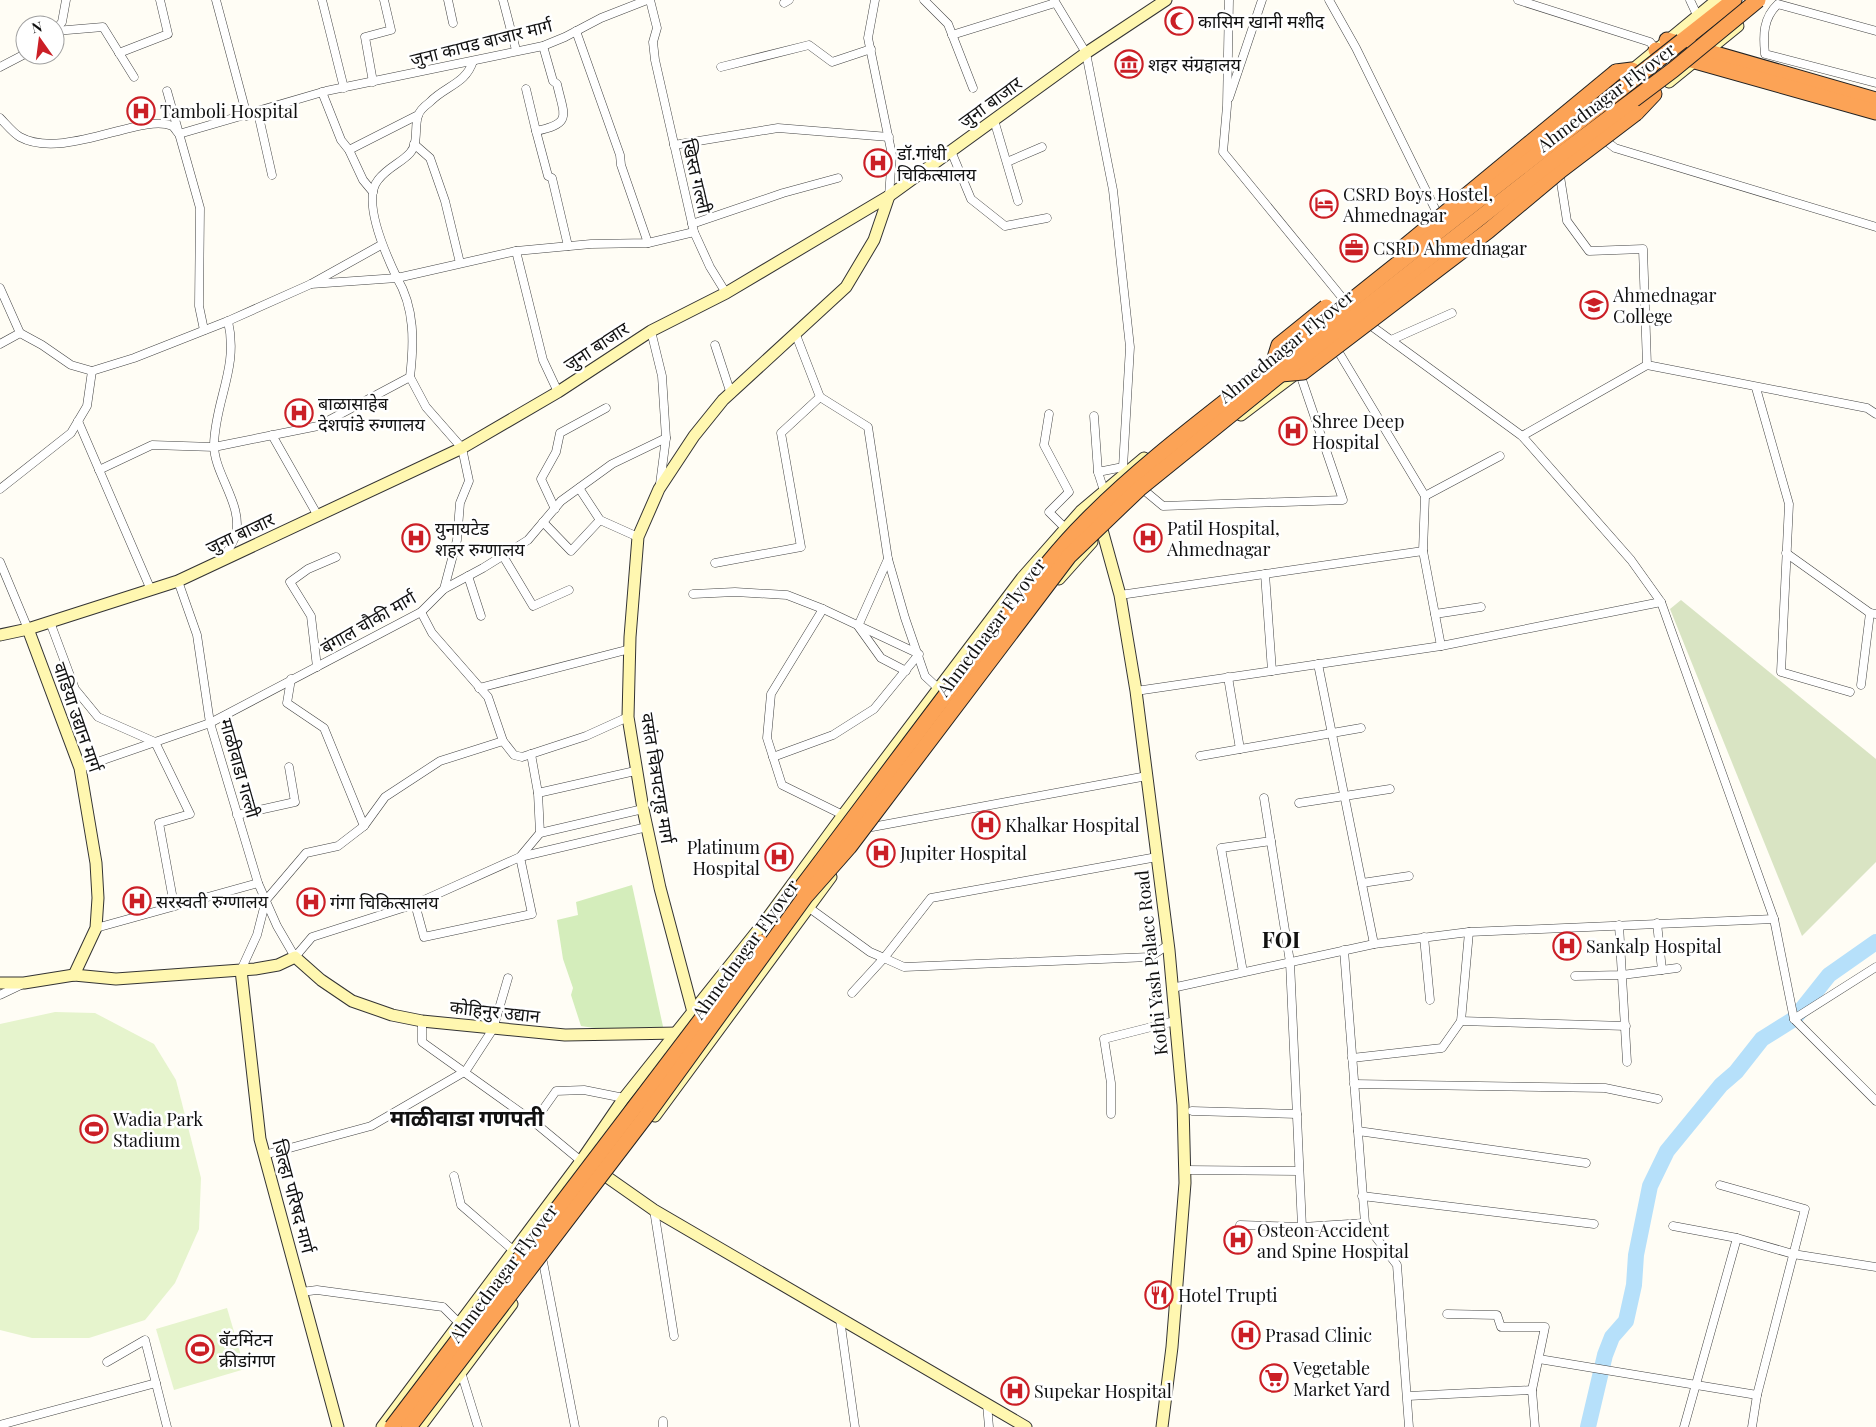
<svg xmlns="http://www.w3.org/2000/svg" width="1876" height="1427" viewBox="0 0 1876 1427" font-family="'Playfair Display','Noto Sans Devanagari',serif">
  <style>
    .green { fill: #d4edbb }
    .cemetery { fill: #d9e4c3 }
    .pitch { fill: #e6f4cd }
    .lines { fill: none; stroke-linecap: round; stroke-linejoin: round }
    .river { stroke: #b6e0fa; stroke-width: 16 }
    .street-casing { stroke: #444; stroke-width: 9 }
    .secondary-casing { stroke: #333; stroke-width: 13 }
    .highway-casing { stroke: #222; stroke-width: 17 }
    .street { stroke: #fff; stroke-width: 8 }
    .secondary { stroke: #fff7b0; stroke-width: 11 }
    .highway { stroke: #fca356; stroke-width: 15 }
    .highway-bridge-casing { stroke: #222; stroke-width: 17; stroke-linecap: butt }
    .highway-bridge { stroke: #fca356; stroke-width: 15 }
    .labels { text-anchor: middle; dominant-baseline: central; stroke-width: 5; stroke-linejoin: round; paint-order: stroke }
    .poi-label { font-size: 18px; fill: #111; stroke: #fff; text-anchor: start }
    .street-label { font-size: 18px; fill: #111; stroke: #fff }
    .district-label { font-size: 22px; font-weight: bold; fill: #111; stroke: #fff }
  </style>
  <rect width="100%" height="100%" fill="#fffdf5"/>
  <polygon class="green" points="632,885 664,1031 614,1031 581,1026 571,995 573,988 563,959 557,920 578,915 576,902"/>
  <polygon class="cemetery" points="1681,600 1876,759 1876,862 1802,936 1670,609"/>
  <g class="pitch">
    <polygon points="55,1012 95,1013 154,1044 176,1080 201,1178 199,1229 175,1283 145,1320 89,1338 32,1338 0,1330 0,1024"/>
    <polygon points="227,1308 245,1369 174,1390 156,1329"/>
  </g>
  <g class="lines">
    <polyline class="river" points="1588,1427 1605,1355 1612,1337 1626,1321 1634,1285 1636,1255 1650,1186 1667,1151 1721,1085 1736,1072 1762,1039 1794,1019 1829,975 1876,942"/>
    <g class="street-casing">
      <g id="street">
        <polyline points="216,0 247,116"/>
        <polyline points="322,0 344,88"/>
        <polyline points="448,0 453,23"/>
        <polyline points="503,0 516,50"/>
        <polyline points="650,0 657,28 653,42 655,60 694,232 710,267 726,293"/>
        <polyline points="875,0 868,38 892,155 889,196"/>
        <polyline points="924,0 948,24 973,88"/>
        <polyline points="1054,0 1086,53 1113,190 1130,347 1123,467 1130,475"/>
        <polyline points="1229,0 1227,106 1223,152 1349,306"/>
        <polyline points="1329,0 1356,48 1440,219"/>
        <polyline points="1518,0 1650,42 1656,50"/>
        <polyline points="1690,0 1697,15"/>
        <polyline points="784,3 789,0"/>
        <polyline points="55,31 103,27 134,77"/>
        <polyline points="55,31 62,22 66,0"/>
        <polyline points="576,31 620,155 621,165 648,243"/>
        <path d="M 1876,31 L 1778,4 C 1763,18 1763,35 1765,54 L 1876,83"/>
        <polyline points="952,35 1055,3"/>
        <path d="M 543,46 L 553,81 L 557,84 C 564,116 573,123 536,131 L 548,176 L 552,178 L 568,246"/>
        <polyline points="119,53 168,34 160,0"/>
        <path d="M 473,61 C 466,84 445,86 430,102 C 426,105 419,111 418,116 C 414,127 419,143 410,153 C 401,163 388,167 378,180 C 361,201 387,257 397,278 L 516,251 L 591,244 L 648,243 L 694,232"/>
        <polyline points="0,67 25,54"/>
        <polyline points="721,67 809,45 832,62 871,49"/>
        <polyline points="373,82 365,37 391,30 384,0"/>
        <polyline points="526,89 536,131"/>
        <polyline points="167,91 200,208 199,306 204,330"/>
        <polyline points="322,92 341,140 349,150 363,180 373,192"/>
        <polyline points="1229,98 1262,0"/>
        <polyline points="258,113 272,175"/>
        <path d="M 0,118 C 6,124 13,133 20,137 C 64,161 143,112 172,126 C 174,127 177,132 179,134 L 326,91 L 543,46 L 565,37 L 601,18 L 647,0"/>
        <polyline points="994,120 1018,201"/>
        <polyline points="1601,137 1615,148 1876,227"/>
        <polyline points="414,144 430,158 445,201 460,263"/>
        <polyline points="674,145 778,128 889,137"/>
        <polyline points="349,150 418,115"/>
        <polyline points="951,151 971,199 1005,226 1047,218"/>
        <polyline points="1007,162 1042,147"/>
        <polyline points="692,224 783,193 838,178"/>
        <polyline points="516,251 543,360 558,392"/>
        <polyline points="0,288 20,333"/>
        <polyline points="1366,322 1522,436 1631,560 1661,602 1774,919 1794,1019"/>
        <polyline points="651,331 662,376 666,438 660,484"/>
        <polyline points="1391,340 1452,313"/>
        <polyline points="0,344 20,333 42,345 71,365 92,371 134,358 228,321 311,284 381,245"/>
        <polyline points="715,345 731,394"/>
        <polyline points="1335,346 1425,496 1423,551 1441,646"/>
        <polyline points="1647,365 1867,408 1876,414"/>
        <polyline points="410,377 426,407 462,448 469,481 460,503 457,540 444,589"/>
        <polyline points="1756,388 1789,504 1781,672 1850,692"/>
        <polyline points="820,397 868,427 888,559 905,618 925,676 939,689"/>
        <polyline points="1049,414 1044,445 1069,492 1049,512 1066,529"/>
        <polyline points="1094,416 1098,472 1123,467"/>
        <polyline points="78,421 151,590"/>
        <polyline points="272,435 318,516"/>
        <polyline points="1522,436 1647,365 1643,249 1589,251 1567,221 1559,170"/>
        <path d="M 99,470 L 152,445 L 214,447 L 318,426 L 410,377 C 414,343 415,308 397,278 L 311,284"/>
        <polyline points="1098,472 1105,494"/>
        <polyline points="1139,486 1163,506 1343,500 1299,371"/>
        <polyline points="579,488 600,520 638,537"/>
        <polyline points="0,489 71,433 87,406 92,371"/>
        <polyline points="1425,496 1500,456"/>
        <polyline points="555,509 541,479 556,452 560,433 606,408"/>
        <polyline points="543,522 571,551 600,520"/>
        <polyline points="1786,553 1870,613 1876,614"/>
        <polyline points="503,556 533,606 569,590"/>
        <polyline points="888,559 858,626 881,658 906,671"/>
        <path d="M 222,561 C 226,553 232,545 235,537 C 245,506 214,475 214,445 C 215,400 239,368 228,321"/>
        <polyline points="0,562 28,629"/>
        <polyline points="715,563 801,547 781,433 820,397 796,335"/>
        <polyline points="1265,574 1272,671"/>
        <polyline points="468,576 481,616"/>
        <polyline points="178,581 197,635 210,723 258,883 277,926 295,957 312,937 415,904 520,857 540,833 538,793 531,754"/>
        <polyline points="693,594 735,592 787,595 823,609 919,654 874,709 833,735 773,757"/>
        <polyline points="1120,595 1423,551"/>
        <polyline points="823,609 771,694 767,738 782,785 843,815"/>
        <polyline points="421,612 432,633 488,697 503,741 514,755 522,757 586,736 628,717"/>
        <polyline points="1435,614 1481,607"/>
        <polyline points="50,622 75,689 98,717 155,742 190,814 159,823 174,905"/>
        <polyline points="1318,664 1374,944"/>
        <polyline points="317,667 311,616 290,582 308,569 336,557"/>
        <polyline points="1228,677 1240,749"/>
        <polyline points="291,679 287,703 324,728 364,826"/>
        <polyline points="1861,685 1870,613"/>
        <polyline points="479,688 630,649"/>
        <polyline points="1136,691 1441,646 1661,602"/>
        <polyline points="1200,756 1361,728"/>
        <polyline points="80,768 210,723 421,612 444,589 483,568 528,540 561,501 612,464 666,438"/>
        <polyline points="538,793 635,771"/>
        <polyline points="1264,798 1290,962 1302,1227"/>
        <polyline points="1299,803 1390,789"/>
        <polyline points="237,815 295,802 289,767"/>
        <polyline points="872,827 1147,776"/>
        <polyline points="540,833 643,809"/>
        <polyline points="1157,857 931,898 884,958 904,967 1150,957 1168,945"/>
        <polyline points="1362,883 1409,876"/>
        <polyline points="415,904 424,937 532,914 520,857 647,827"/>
        <polyline points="808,907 870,952 884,958 852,993"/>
        <polyline points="1657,923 1662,970"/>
        <polyline points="1619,925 1627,1062"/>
        <polyline points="96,928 258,883"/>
        <polyline points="1424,937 1430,1000"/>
        <polyline points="1344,950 1365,1223 1397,1265 1409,1427"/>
        <polyline points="241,970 257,935 266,900 306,853 338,846 364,826 385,797 440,761 503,741"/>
        <polyline points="1243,972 1221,848 1271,841"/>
        <polyline points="1575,976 1622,975 1677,968"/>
        <polyline points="1172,988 1374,944 1469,932 1774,919"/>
        <polyline points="0,995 21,985"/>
        <polyline points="1794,1019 1876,1101"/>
        <polyline points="1794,1019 1876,967"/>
        <polyline points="422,1021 422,1042 534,1122 581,1161"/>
        <polyline points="1461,1021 1626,1026"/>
        <polyline points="1352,1058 1442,1048 1461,1021 1469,932"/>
        <polyline points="465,1072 493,1029 508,978"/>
        <polyline points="1354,1084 1605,1088 1658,1099"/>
        <polyline points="1192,1111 1297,1114"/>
        <polyline points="1111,1114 1111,1083 1104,1039 1175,1021"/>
        <polyline points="534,1122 556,1091 584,1090 624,1098"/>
        <polyline points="1358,1131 1586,1163"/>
        <polyline points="264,1155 371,1126 464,1072"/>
        <polyline points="1185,1170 1299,1171"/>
        <polyline points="454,1176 461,1205 513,1250"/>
        <polyline points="1720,1185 1805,1209 1757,1395 1752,1427"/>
        <polyline points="1362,1196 1594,1224"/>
        <polyline points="654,1210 674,1336"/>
        <polyline points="1240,1225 1302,1227 1365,1223"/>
        <polyline points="1673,1226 1737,1238 1793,1254 1876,1267"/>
        <polyline points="543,1262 575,1427"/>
        <polyline points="301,1292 317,1290 443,1307 459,1323"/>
        <polyline points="1447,1314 1497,1315 1501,1327 1545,1327 1532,1390"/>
        <polyline points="840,1319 855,1427"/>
        <polyline points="1539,1359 1757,1395"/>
        <polyline points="107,1362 145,1340 167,1427"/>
        <polyline points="461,1372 478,1427"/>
        <polyline points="1408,1396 1532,1390 1535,1427"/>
        <polyline points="987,1404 989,1427"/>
        <polyline points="663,1421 663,1427"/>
        <polyline points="0,1425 156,1383"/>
        <polyline points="1684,1427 1737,1238"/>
      </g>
    </g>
    <g class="secondary-casing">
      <g id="secondary">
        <polyline points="1669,82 1738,26"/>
        <polyline points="1592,103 1717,0"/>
        <polyline points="1241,415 1298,372"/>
        <polyline points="1099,519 1120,595 1136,691 1169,950 1183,1105 1185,1183 1172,1347 1162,1427"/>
        <polyline points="1059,579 1092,542"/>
        <polyline points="28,629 80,768 96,863 98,898 96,928 74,975"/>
        <polyline points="0,635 28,629 178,581 462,448 558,392 651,331 726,293 889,196 1086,53 1166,0"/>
        <polyline points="241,970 260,1139 338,1427"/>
        <polyline points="0,983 24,983 74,975 116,979 255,969 278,965 295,957 321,980 352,1001 392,1015 422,1021 565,1035 679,1033 682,1035"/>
        <polyline points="697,1015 693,1012 660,888 643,809 628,717 630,637 638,537 659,489 694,436 723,400 846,287 874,240 889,196"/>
        <polyline points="655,1116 831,877"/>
        <polyline points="607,1177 654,1210 1026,1427"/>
        <polyline points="382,1427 581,1161 624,1098 766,920 843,815 1022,578 1081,511 1144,458"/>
        <polyline points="420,1427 512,1304"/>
      </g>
    </g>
    <g class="highway-casing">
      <g id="highway">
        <polyline points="1667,40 1876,100"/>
        <polyline points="1682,41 1734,0"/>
        <polyline points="1656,50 1876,112"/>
        <polyline points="1616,72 1632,70"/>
        <polyline points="1636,113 1654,94"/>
      </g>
    </g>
    <use href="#street" class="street"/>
    <use href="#secondary" class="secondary"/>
    <use href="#highway" class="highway"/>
    <g class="highway-bridge-casing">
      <g id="highway-bridge">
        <polyline points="1404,247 1616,72"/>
        <polyline points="1275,358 1279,345 1326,307"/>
        <polyline points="1281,374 1303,372 1488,231 1561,170 1636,113"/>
        <path d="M 801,888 C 863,806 924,723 987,641 C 1019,601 1049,558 1085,522 C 1152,454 1230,400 1303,340 C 1427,238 1556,141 1682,41"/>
        <polyline points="392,1427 760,942"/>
        <polyline points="409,1427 646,1116 805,897 849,847 1069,556 1139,489 1281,374 1560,155 1673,70 1758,0"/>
      </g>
    </g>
    <use href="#highway-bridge" class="highway-bridge"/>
  </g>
  <defs>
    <g id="mosque-ring" transform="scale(1.4375)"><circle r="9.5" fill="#fff" stroke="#cb1f26" stroke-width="1.5"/><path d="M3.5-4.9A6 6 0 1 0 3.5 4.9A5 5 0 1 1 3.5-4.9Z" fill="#cb1f26"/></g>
    <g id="museum-ring" transform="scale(1.4375)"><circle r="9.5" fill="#fff" stroke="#cb1f26" stroke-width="1.5"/><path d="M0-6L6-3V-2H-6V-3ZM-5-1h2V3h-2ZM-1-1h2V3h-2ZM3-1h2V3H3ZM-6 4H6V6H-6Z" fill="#cb1f26"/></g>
    <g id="hospital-ring" transform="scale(1.4375)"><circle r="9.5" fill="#fff" stroke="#cb1f26" stroke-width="1.5"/><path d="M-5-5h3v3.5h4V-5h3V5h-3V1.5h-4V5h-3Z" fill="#cb1f26"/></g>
    <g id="hotel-ring" transform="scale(1.4375)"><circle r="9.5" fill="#fff" stroke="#cb1f26" stroke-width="1.5"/><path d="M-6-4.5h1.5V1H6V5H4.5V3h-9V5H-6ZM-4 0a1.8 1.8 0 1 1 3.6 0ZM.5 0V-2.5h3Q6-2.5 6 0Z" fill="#cb1f26"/></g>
    <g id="office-ring" transform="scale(1.4375)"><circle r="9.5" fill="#fff" stroke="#cb1f26" stroke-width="1.5"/><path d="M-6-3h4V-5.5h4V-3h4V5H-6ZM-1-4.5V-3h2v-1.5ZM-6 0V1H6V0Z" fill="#cb1f26"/></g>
    <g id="university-ring" transform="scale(1.4375)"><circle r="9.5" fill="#fff" stroke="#cb1f26" stroke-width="1.5"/><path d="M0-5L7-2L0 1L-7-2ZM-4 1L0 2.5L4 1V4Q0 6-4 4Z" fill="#cb1f26"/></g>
    <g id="stadium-ring" transform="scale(1.4375)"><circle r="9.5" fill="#fff" stroke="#cb1f26" stroke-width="1.5"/><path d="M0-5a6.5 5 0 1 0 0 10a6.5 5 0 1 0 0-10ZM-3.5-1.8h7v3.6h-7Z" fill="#cb1f26"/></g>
    <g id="restaurant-ring" transform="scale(1.4375)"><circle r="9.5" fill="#fff" stroke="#cb1f26" stroke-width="1.5"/><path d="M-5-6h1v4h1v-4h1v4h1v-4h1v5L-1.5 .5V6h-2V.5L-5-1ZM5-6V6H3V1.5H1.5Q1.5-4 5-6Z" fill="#cb1f26"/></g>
    <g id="supermarket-ring" transform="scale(1.4375)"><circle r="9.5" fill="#fff" stroke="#cb1f26" stroke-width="1.5"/><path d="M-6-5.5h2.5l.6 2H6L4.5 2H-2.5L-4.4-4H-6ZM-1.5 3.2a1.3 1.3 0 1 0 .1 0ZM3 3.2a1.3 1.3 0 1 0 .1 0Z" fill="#cb1f26"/></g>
  </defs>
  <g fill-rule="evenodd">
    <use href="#mosque-ring" x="1179" y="21"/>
    <use href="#museum-ring" x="1129" y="64"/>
    <use href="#hospital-ring" x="141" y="111"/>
    <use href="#hospital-ring" x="878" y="163"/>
    <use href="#hotel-ring" x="1324" y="204"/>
    <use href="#office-ring" x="1354" y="248"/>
    <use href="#university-ring" x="1594" y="305"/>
    <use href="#hospital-ring" x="299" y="413"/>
    <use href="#hospital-ring" x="1293" y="431"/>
    <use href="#hospital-ring" x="416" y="538"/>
    <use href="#hospital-ring" x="1148" y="538"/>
    <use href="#hospital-ring" x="986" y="825"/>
    <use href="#hospital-ring" x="881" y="853"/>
    <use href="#hospital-ring" x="779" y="857"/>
    <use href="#hospital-ring" x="137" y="901"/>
    <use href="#hospital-ring" x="311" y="902"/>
    <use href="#hospital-ring" x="1567" y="946"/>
    <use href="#stadium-ring" x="94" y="1129"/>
    <use href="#hospital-ring" x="1238" y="1240"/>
    <use href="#restaurant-ring" x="1159" y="1295"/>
    <use href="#hospital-ring" x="1246" y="1335"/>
    <use href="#stadium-ring" x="200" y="1349"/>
    <use href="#supermarket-ring" x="1274" y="1378"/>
    <use href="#hospital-ring" x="1015" y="1391"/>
  </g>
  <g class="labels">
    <g class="poi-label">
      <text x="1198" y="21">कासिम खानी मशीद</text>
      <text x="1148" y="64">शहर संग्रहालय</text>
      <text x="160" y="111">Tamboli Hospital</text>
      <text x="897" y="153">डॉ.गांधी<tspan x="897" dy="21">चिकित्सालय</tspan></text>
      <text x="1343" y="194">CSRD Boys Hostel,<tspan x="1343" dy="21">Ahmednagar</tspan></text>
      <text x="1373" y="248">CSRD Ahmednagar</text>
      <text x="1613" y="295">Ahmednagar<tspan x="1613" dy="21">College</tspan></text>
      <text x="318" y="403">बाळासाहेब<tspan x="318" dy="21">देशपांडे रुग्णालय</tspan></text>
      <text x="1312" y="421">Shree Deep<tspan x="1312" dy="21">Hospital</tspan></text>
      <text x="435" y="528">युनायटेड<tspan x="435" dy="21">शहर रुग्णालय</tspan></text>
      <text x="1167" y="528">Patil Hospital,<tspan x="1167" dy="21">Ahmednagar</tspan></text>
      <text x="1005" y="825">Khalkar Hospital</text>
      <text x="760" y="847" text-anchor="end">Platinum<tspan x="760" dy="21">Hospital</tspan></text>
      <text x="900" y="853">Jupiter Hospital</text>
      <text x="156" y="901">सरस्वती रुग्णालय</text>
      <text x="330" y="902">गंगा चिकित्सालय</text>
      <text x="1586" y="946">Sankalp Hospital</text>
      <text x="113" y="1119">Wadia Park<tspan x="113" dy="21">Stadium</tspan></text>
      <text x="1257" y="1230">Osteon Accident<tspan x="1257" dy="21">and Spine Hospital</tspan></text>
      <text x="1178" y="1295">Hotel Trupti</text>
      <text x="1265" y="1335">Prasad Clinic</text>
      <text x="219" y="1339">बॅटमिंटन<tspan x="219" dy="21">क्रीडांगण</tspan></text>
      <text x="1293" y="1368">Vegetable<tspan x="1293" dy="21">Market Yard</tspan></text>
      <text x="1034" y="1391">Supekar Hospital</text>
    </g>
    <g class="street-label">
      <text transform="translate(481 42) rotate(-14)">जुना कापड बाजार मार्ग</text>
      <text transform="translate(1606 97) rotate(-37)">Ahmednagar Flyover</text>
      <text transform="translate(990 102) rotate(-36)">जुना बाजार</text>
      <text transform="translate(697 176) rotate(77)">खिस्त गल्ली</text>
      <text transform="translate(596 346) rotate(-33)">जुना बाजार</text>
      <text transform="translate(1286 346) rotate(-39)">Ahmednagar Flyover</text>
      <text transform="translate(240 533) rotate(-25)">जुना बाजार</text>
      <text transform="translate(368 622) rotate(-30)">बंगाल चौकी मार्ग</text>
      <text transform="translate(991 627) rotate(-53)">Ahmednagar Flyover</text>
      <text transform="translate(78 717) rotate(71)">वाडिया उद्यान मार्ग</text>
      <text transform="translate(240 768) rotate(74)">माळीवाडा गल्ली</text>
      <text transform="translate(658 778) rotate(81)">वसंत चित्रपटगृह मार्ग</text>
      <text transform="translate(745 949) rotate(-54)">Ahmednagar Flyover</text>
      <text transform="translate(1151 963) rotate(-96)">Kothi Yash Palace Road</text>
      <text transform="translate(495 1011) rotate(6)">कोहिनुर उद्यान</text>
      <text transform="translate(294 1196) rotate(75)">जिल्हा परिषद मार्ग</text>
      <text transform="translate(503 1273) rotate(-53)">Ahmednagar Flyover</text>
    </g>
    <g class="district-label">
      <text x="1281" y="939">FOI</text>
      <text x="467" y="1117">माळीवाडा गणपती</text>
    </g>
  </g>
  <g transform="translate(40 40) rotate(346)"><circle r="24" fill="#ffffff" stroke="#a0a0a0"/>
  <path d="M0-4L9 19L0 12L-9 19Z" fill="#cb1f26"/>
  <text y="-8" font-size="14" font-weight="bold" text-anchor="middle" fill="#111111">N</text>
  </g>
</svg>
